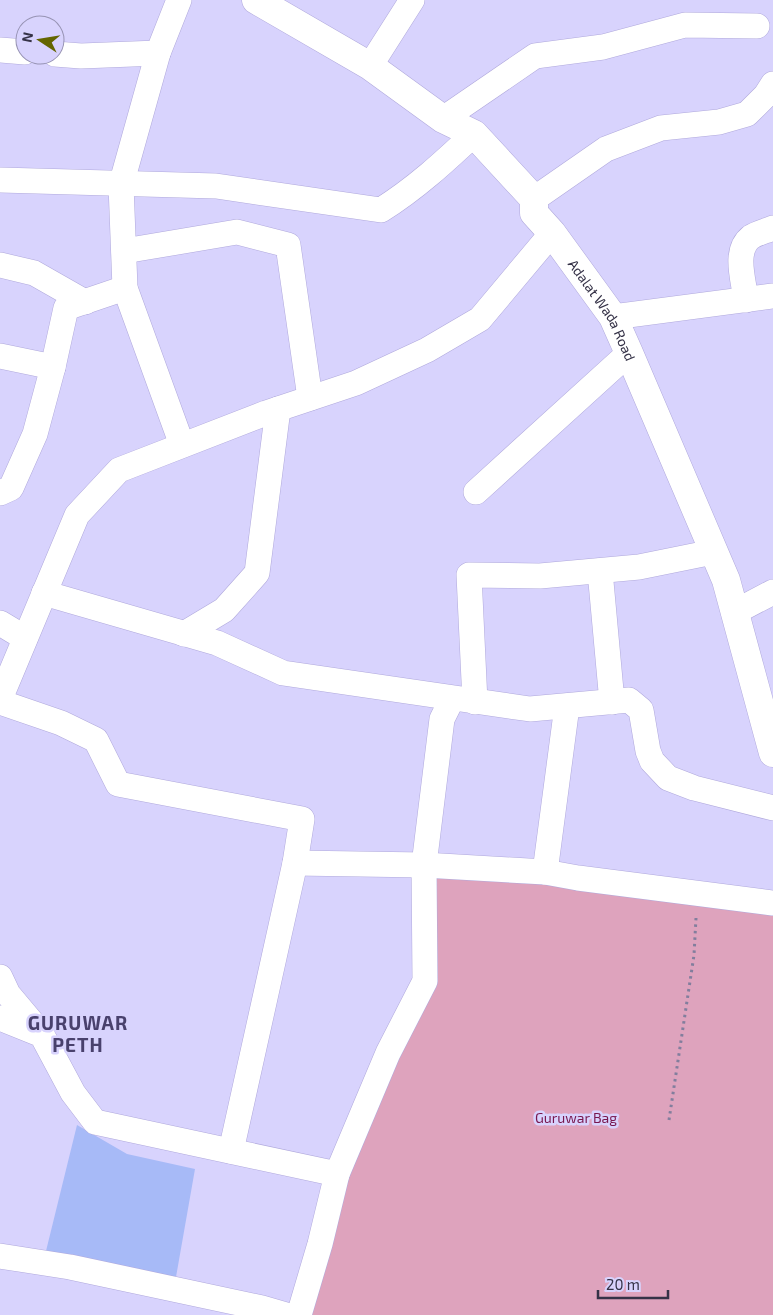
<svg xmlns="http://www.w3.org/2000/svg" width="773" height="1315" viewBox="0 0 773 1315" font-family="'Exo 2',sans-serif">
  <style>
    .green { fill: #dea3bd }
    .building { fill: #a7baf7 }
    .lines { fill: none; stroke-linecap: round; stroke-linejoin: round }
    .minor-casing { stroke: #b0a9dc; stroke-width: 26 }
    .major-casing { stroke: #b0a9dc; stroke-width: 29 }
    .path { stroke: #827e9d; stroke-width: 3; stroke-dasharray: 2.5 4; stroke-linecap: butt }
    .minor { stroke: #fff; stroke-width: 25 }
    .major { stroke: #fff; stroke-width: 28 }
    .labels { text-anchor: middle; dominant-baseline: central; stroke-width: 5; stroke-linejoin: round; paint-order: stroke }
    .street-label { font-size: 14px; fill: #353247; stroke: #d8d3fd }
    .park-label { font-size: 14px; fill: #77164e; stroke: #d8d3fd }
    .district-label { font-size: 19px; font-weight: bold; letter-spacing: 1px; fill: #49416d; stroke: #d8d3fd }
  </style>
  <rect width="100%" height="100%" fill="#d8d3fd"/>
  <polygon class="green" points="424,872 543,881 773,912 773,1315 301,1315 337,1174 425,981"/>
  <polygon class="building" points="77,1125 127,1154 195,1169 176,1277 46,1251"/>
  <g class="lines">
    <g class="minor-casing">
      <g id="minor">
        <polyline points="0,50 25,52"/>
        <polyline points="158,53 121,185 125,288 182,445"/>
        <polyline points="55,54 81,56 158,53 179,0"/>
        <polyline points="370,66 412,0"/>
        <polyline points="443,119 535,56 603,47 685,25 757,26"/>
        <path d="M 0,180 L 216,186 L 381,210 C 416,188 444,162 474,134"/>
        <polyline points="534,199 606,149 661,128 719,122 747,114 766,95 773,84"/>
        <polyline points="124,251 237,232 288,245 310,398"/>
        <polyline points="0,265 34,273 85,302"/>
        <path d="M 746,300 C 744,281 733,251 751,237 C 757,233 766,231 773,228"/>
        <polyline points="613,317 773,296"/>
        <polyline points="0,356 53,367"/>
        <polyline points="476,492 629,353"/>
        <polyline points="0,493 11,488 35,434 53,367 66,308 125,288"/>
        <polyline points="600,571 612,702"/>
        <polyline points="44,593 217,643 283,673 530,709 629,700 641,710 648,751 652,761 668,778 694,788 773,808"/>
        <polyline points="735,612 773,592"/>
        <polyline points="0,623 25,638"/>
        <polyline points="184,634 224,610 257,573 278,409"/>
        <polyline points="0,699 77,515 119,470 266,413 356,383 427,350 480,319 552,233"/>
        <polyline points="0,702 61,723 96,740 118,784 302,819 295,863 231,1151"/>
        <polyline points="475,702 469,575 540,576 639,567 713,552"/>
        <polyline points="295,863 424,865 545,872 578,878 773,903"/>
        <polyline points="545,872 567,706"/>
        <polyline points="0,977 8,994 39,1031"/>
        <polyline points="0,1018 42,1035 73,1093 95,1122 337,1174"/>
        <polyline points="0,1256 70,1267 262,1308 286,1315"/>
        <polyline points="299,1315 320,1244 337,1174 388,1053 425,981 424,865 442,719 452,699"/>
      </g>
    </g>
    <g class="major-casing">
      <g id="major">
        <path id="s1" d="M 256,0 L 370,66 L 443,119 L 474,134 L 534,199 L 534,213 L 552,233 L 613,317 L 629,353 L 726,580 L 773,753"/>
      </g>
    </g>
    <polyline class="path" points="669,1120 694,955 696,918"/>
    <use href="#minor" class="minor"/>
    <use href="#major" class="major"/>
  </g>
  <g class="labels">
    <g class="street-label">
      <text stroke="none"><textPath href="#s1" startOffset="478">Adalat Wada Road</textPath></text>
    </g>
    <g class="park-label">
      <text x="576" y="1117">Guruwar Bag</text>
    </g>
    <g class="district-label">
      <text x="78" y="1022">GURUWAR<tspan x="78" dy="22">PETH</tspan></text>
    </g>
  </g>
  <g transform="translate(40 40) rotate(282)"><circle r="24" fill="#d8d3fd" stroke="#9793b4"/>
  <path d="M0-4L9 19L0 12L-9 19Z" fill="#646500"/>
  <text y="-8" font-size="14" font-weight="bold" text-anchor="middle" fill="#353247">N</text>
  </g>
  <path d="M598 1290v8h70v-8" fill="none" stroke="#353247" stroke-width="2.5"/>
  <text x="606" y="1290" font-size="15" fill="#353247" stroke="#d8d3fd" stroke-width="4" paint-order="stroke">20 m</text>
</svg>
